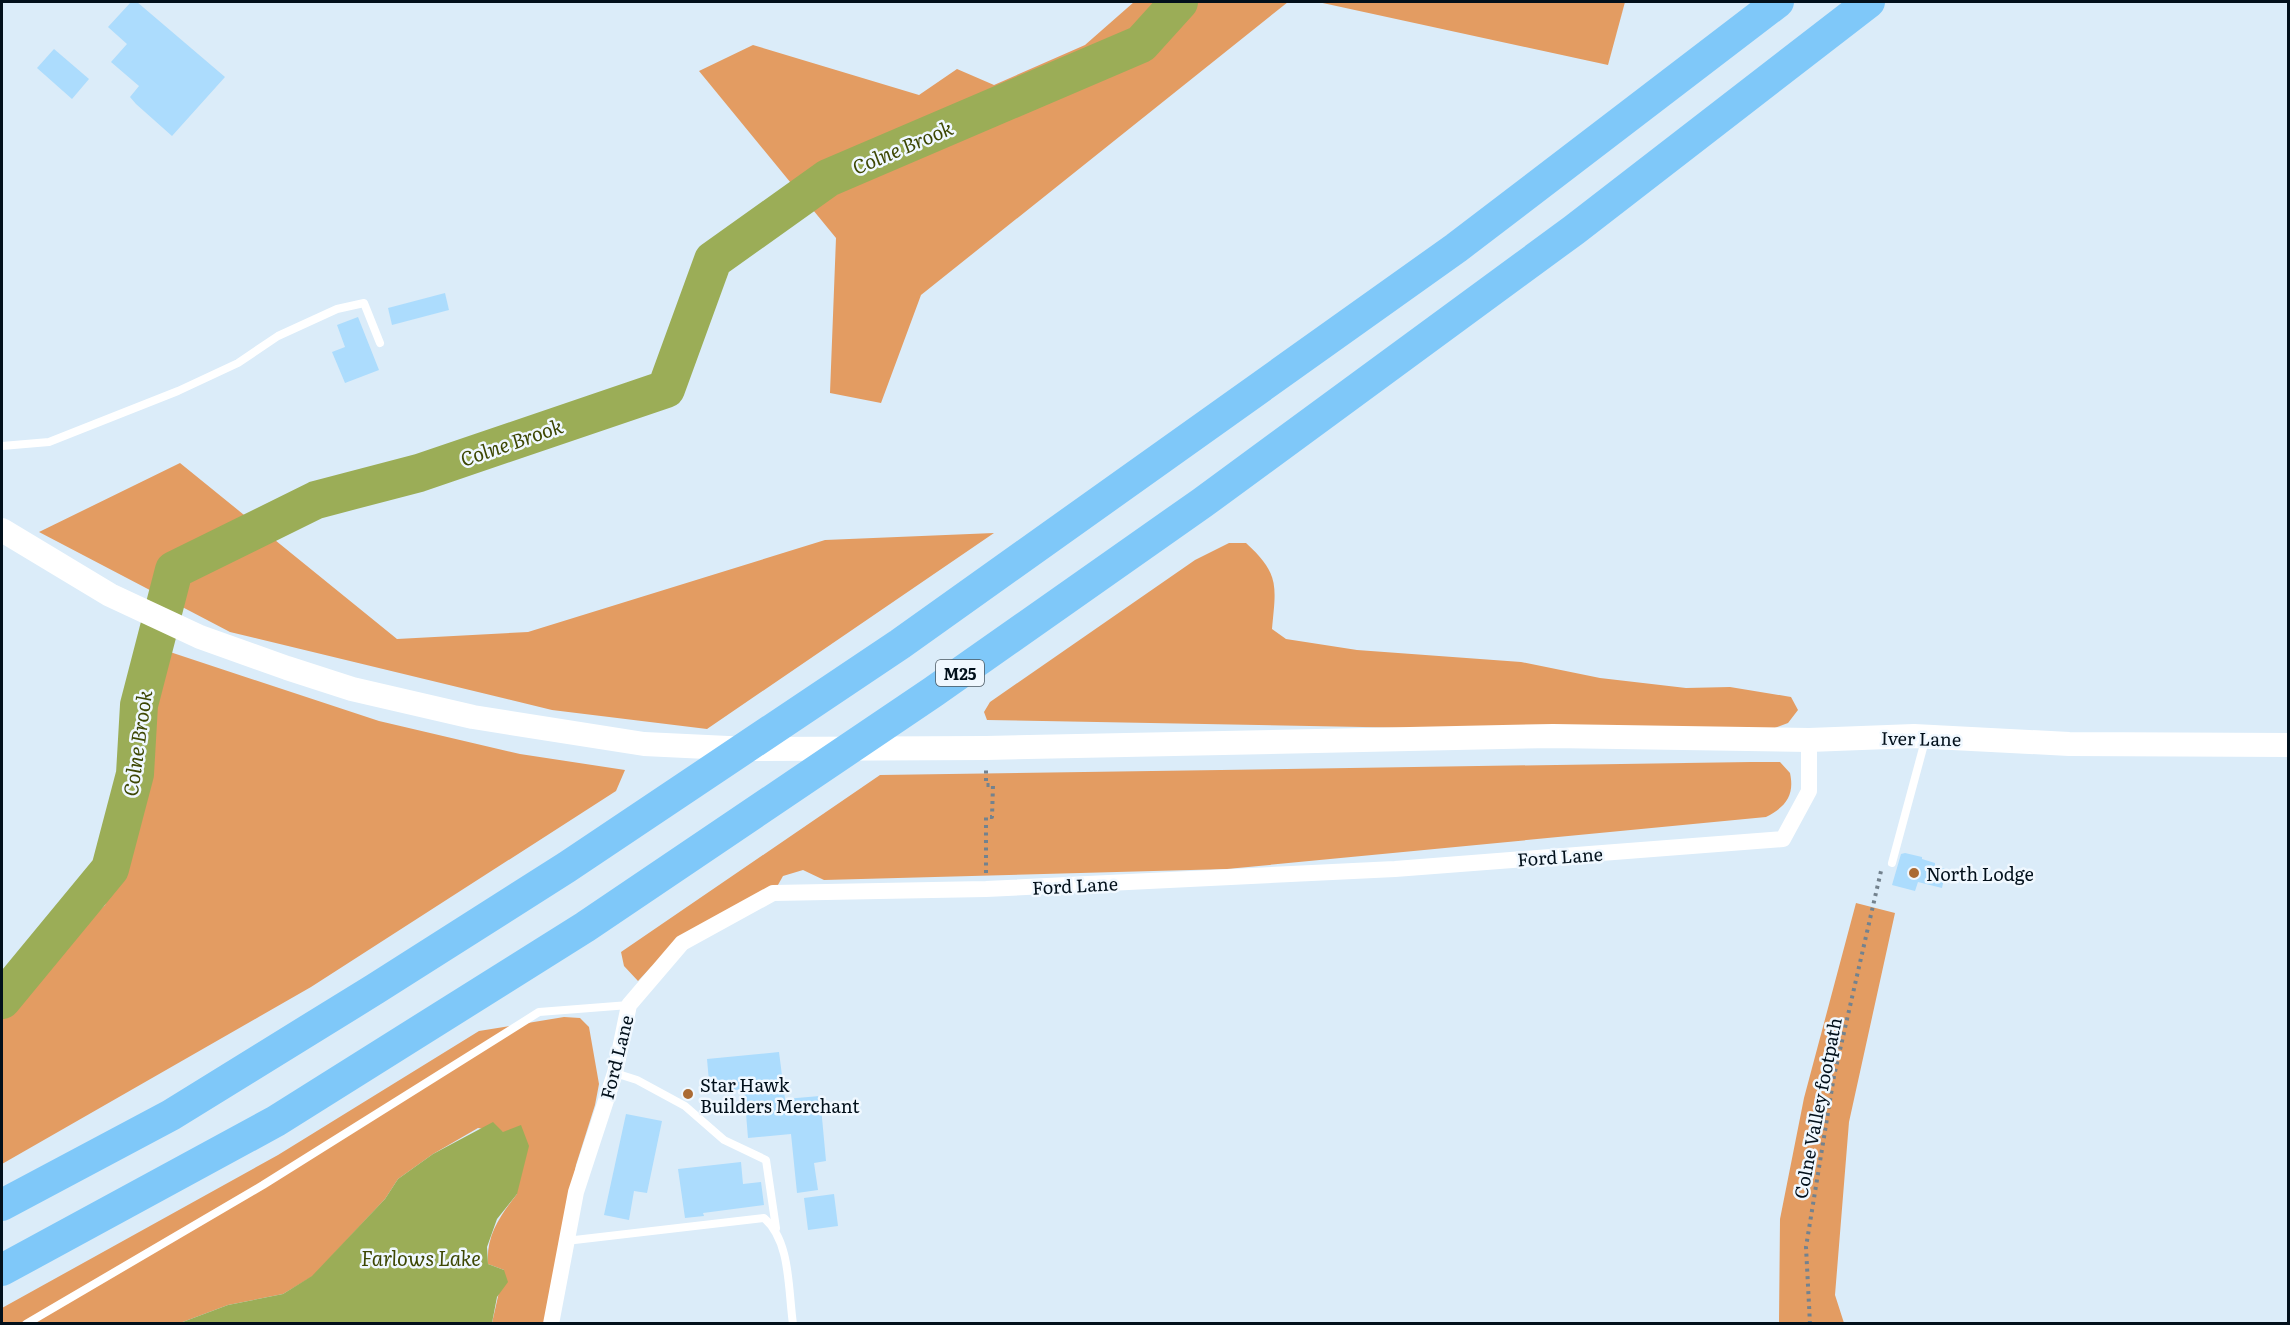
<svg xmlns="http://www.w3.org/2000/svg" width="2290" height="1325" viewBox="0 0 2290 1325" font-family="Literata,serif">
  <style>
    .forest { fill: #e39c62 }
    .water { fill: #9bad57 }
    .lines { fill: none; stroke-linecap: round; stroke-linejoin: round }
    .river { stroke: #9bad57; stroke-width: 38 }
    .building { fill: #acdcfd }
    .path { stroke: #73828e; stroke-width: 4; stroke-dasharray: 3 4.5; stroke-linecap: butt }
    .service { stroke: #fff; stroke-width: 8 }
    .minor { stroke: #fff; stroke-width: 16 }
    .secondary { stroke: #fff; stroke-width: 24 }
    .motorway { stroke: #7fc8f9; stroke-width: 32 }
    .poi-dot { fill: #ab6b34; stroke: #f0f8ff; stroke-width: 2 }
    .labels { text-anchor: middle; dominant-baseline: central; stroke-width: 5; stroke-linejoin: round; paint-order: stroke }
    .shield { fill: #f0f8ff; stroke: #49565f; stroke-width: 1.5 }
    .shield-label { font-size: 16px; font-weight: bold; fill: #02101b }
    .street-label { font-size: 18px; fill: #02101b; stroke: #f0f8ff }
    .poi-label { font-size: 18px; fill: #02101b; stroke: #f0f8ff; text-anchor: start }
    .water-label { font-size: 20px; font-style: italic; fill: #3d4703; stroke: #f0f8ff }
  </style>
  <rect width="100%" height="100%" fill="#dbecf9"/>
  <g class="forest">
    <polygon points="1134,2 1288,2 921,295 881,403 830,393 836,238 699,71 753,45 919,95 957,69 994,85 1085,45"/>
    <polygon points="1318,2 1625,2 1608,65"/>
    <polygon points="180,463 397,639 528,632 825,540 994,533 707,729 552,710 230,632 39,532"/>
    <path d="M 1229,543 L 1246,543 C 1280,574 1276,586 1272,629 L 1286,639 L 1357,650 L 1521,662 L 1600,678 L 1686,688 L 1730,687 L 1791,697 L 1798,710 L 1788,723 L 1772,729 L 1469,729 L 987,720 L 984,712 L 990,702 L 1195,560 Z"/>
    <polygon points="170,652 379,721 520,754 625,770 616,791 311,987 2,1164 2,1005 105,905 141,818 148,707"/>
    <path d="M 1751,762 L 1780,762 L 1790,773 C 1795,796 1785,807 1766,817 L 1227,869 L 824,880 L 803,870 L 783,876 L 774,892 L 651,967 L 638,981 L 624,966 L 621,952 L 880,775 Z"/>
    <polygon points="1856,903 1895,913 1849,1122 1835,1295 1844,1323 1779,1323 1780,1219 1804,1098"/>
    <path d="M 564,1017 L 580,1018 L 589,1027 L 599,1084 L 595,1105 L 576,1165 L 547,1323 L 492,1323 L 504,1270 L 488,1264 C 486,1235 500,1216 517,1194 L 503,1132 L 478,1128 L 433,1154 L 398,1179 L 385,1199 L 313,1276 L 283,1294 L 228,1305 L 180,1323 L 2,1324 L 2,1308 L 278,1155 L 479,1031 Z"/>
  </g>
  <polygon class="water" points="493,1122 503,1132 521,1125 529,1146 517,1194 497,1219 487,1247 488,1264 504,1270 508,1282 497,1297 492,1323 180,1323 228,1305 283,1294 312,1276 385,1199 398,1179 433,1154"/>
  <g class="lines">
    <polyline class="river" points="2,1000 110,869 135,774 139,705 174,570 316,500 419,473 666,389 713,260 828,178 1141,44 1179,2"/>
  </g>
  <g class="building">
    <polygon points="131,2 137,2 225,77 172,136 136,104 130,97 139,86 111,62 127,44 108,27"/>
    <polygon points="54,49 89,79 72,99 37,68"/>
    <polygon points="445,293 449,310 392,325 388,308"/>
    <polygon points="358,317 379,370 345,383 332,352 345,347 337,325"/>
    <polygon points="1905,853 1922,857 1922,859 1935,863 1935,866 1946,869 1942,888 1918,882 1915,891 1892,885 1901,854"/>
    <polygon points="779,1052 785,1099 820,1096 826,1161 814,1163 818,1190 797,1193 791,1134 748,1138 744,1089 710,1093 707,1059"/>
    <polygon points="626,1114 662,1121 647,1193 634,1191 629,1220 604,1215"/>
    <polygon points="741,1162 743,1184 761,1182 764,1205 703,1213 704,1216 685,1218 678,1169"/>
    <polygon points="834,1194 838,1226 808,1230 804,1198"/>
  </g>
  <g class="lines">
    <g class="path">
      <polyline points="986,873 986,817 992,817 993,785 986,785 986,770"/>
      <polyline points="1810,1324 1806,1247 1834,1076 1881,871"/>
    </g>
    <g class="service">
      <polyline points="2,446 49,442 178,391 238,363 278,336 337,309 364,303 380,343"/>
      <polyline points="1892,863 1926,737"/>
      <polyline points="615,1073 637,1080 685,1106 724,1140 766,1160 776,1228"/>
      <path d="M 566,1241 L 764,1218 C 791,1241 788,1290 793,1324"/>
      <polyline points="26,1324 263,1185 539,1012 629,1005"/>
    </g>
    <polyline class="minor" points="551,1324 576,1192 615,1073 629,1005 682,943 773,893 986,889 1395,869 1783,839 1809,791 1809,740"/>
    <polyline class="secondary" points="2,530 110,595 200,637 287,668 352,689 473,717 644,744 749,749 986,748 1553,736 1809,740 1914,736 2069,744 2288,745"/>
    <g class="motorway">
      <polyline points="2,1205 171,1115 375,989 567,867 900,644 1456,248 1778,2"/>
      <polyline points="2,1270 276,1121 585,927 933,692 1202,503 1574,230 1869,2"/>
    </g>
  </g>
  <g class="poi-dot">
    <circle cx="1914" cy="873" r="6"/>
    <circle cx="688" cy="1094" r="6"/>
  </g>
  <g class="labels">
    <rect class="shield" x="936" y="660" width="48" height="26" rx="4.5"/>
    <g class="shield-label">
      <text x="960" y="673">M25</text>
    </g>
    <g class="street-label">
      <text transform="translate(1921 738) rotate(1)">Iver Lane</text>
      <text transform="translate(1560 856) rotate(-4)">Ford Lane</text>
      <text transform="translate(1075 885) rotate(-3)">Ford Lane</text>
      <text transform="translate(616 1057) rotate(-76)">Ford Lane</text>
      <text transform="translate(1817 1108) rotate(-79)">Colne Valley footpath</text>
    </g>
    <g class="poi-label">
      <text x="1926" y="873">North Lodge</text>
      <text x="700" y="1084">Star Hawk<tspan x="700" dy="21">Builders Merchant</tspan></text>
    </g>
    <g class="water-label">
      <text transform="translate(902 146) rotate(-23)">Colne Brook</text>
      <text transform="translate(511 441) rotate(-19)">Colne Brook</text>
      <text transform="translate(136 743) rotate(-82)">Colne Brook</text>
      <text x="421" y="1257">Farlows Lake</text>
    </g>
  </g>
  <rect width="2290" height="1325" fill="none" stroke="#02101b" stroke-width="6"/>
</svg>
